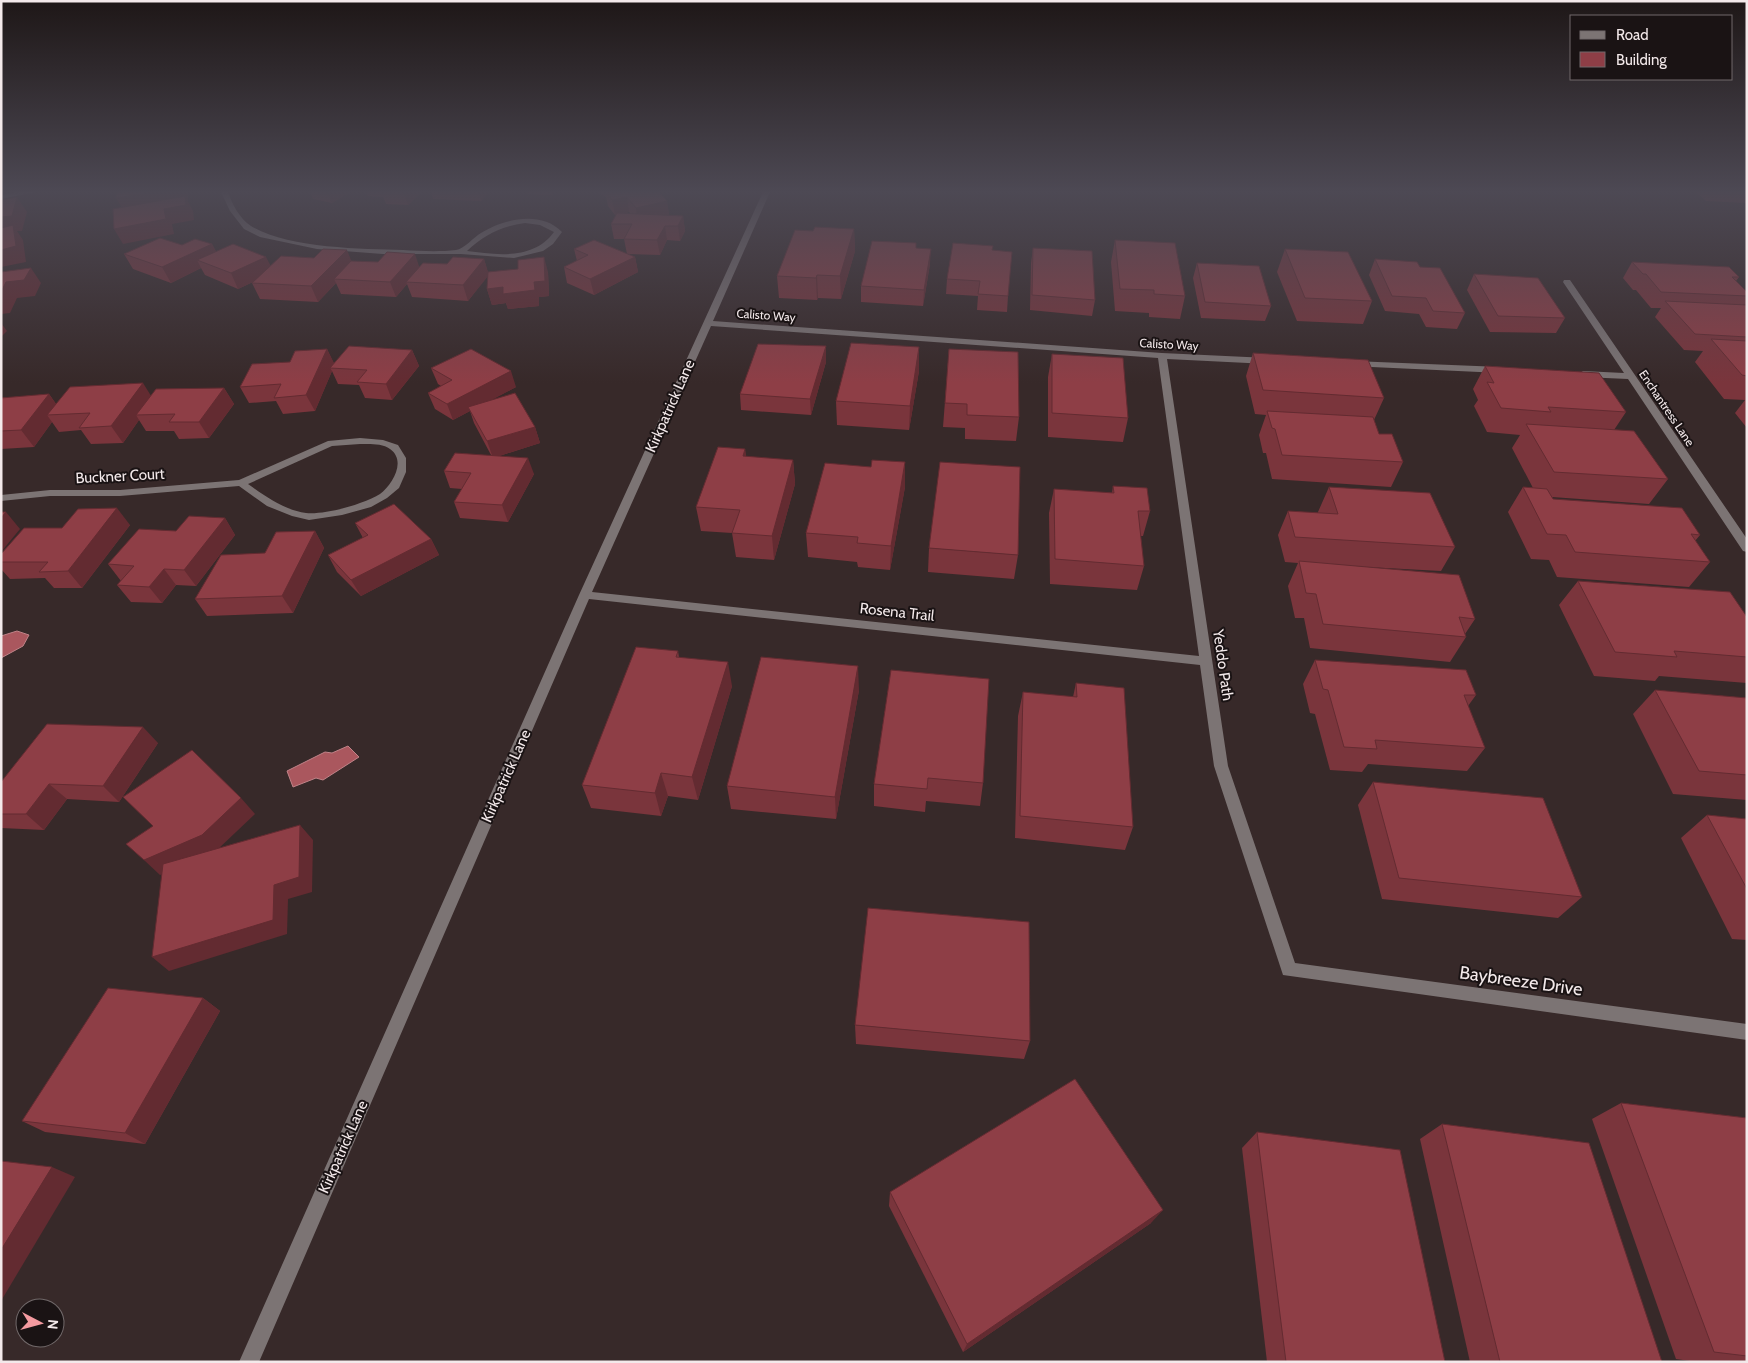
<svg xmlns="http://www.w3.org/2000/svg" width="1748" height="1363" viewBox="0 0 1748 1363" font-family="Cabin,sans-serif">
  <style>
    .water { fill: #aa575e; stroke: #c08388 }
    .lines { fill: none; stroke-linecap: round; stroke-linejoin: round }
    .minor { fill: #7c7474; fill-rule: evenodd }
    .wall { fill: #7a353c; fill-rule: evenodd }
    .shaded-wall { fill: #632b31 }
    .building { fill: #8e3e46; stroke: #632b31 }
    .labels { text-anchor: middle; dominant-baseline: central; stroke-width: 4; stroke-linejoin: round; paint-order: stroke }
    .far-street-label { font-size: 12px; fill: #f3e9ea; stroke: #1a1314 }
    .street-label { font-size: 15px; fill: #f3e9ea; stroke: #1a1314 }
    .near-street-label { font-size: 18px; fill: #f3e9ea; stroke: #1a1314 }
  </style>
  <rect width="100%" height="100%" fill="#372929"/>
  <g class="water">
    <polygon points="17,631 29,635 23,646 1,658 1,636"/>
    <polygon points="348,746 359,757 323,780 316,778 293,787 287,771 325,752 332,753"/>
  </g>
  <g class="lines">
    <g class="minor">
      <polygon points="18,192 36,192 1,199 1,195"/>
      <path d="M 221,192 L 228,192 C 232,204 240,219 251,226 C 287,248 361,249 403,250 C 420,251 439,252 456,250 C 464,249 474,237 481,233 C 503,219 541,210 562,232 L 553,244 L 543,251 L 514,258 L 461,254 L 383,254 L 317,249 L 260,237 L 244,229 L 230,211 ZM 525,223 L 540,225 L 554,232 C 534,260 497,255 467,251 C 484,235 502,226 525,223 Z"/>
      <path d="M 763,192 L 770,192 L 713,321 L 1162,353 L 1268,358 L 1272,361 L 1268,364 L 1167,359 L 1228,766 L 1295,963 L 1747,1024 L 1747,1040 L 1283,975 L 1214,766 L 1200,665 L 589,599 L 259,1362 L 239,1362 L 579,595 ZM 711,326 L 1158,358 L 1199,656 L 592,592 Z"/>
      <polygon points="1564,280 1570,280 1747,539 1747,552 1743,551 1628,379 1583,377 1578,374 1583,371 1624,373 1563,282"/>
      <polygon points="1353,361 1501,367 1505,370 1501,373 1350,366 1349,364"/>
      <path d="M 360,438 L 383,440 L 398,445 L 406,458 L 406,472 L 399,488 L 387,498 L 371,507 L 342,515 L 309,520 L 292,516 L 267,506 L 239,486 L 120,496 L 50,496 L 1,501 L 1,495 L 50,490 L 120,490 L 239,480 L 328,441 ZM 360,444 C 369,444 382,443 390,449 C 407,461 392,485 380,494 C 364,504 325,515 306,513 C 284,510 265,496 248,484 L 332,446 Z"/>
    </g>
  </g>
  <g class="wall">
    <polygon points="310,192 350,192 332,203 313,199"/>
    <polygon points="366,192 421,192 408,205 386,204 383,197 368,196"/>
    <polygon points="431,192 489,192 481,201 433,199"/>
    <polygon points="528,192 554,192 552,195 528,194"/>
    <path d="M 597,192 L 659,192 L 667,201 L 669,215 L 683,216 L 685,231 L 680,241 L 667,240 L 660,255 L 627,254 L 635,257 L 638,272 L 594,295 L 567,283 L 564,267 L 577,261 L 574,249 L 627,254 L 624,239 L 614,239 L 611,224 L 616,215 L 615,215 L 608,206 L 606,197 ZM 629,212 L 631,214 L 622,214 Z"/>
    <polygon points="1696,192 1747,192 1747,203 1706,201"/>
    <polygon points="854,229 855,251 841,299 818,298 817,300 779,298 777,276 813,231"/>
    <polygon points="1115,240 1185,296 1180,319 1149,317 1149,313 1115,311 1111,262"/>
    <polygon points="212,244 216,252 271,266 351,261 420,267 484,259 488,273 548,272 549,296 539,297 539,306 508,309 506,303 492,305 487,289 488,275 468,301 412,297 407,284 396,297 341,294 336,283 318,302 260,299 252,283 255,281 238,289 205,275 201,268 171,283 133,269 124,254 182,245"/>
    <polygon points="916,248 930,264 923,306 861,302 861,286"/>
    <polygon points="1033,248 1095,300 1092,316 1030,310 1031,263"/>
    <polygon points="1285,249 1372,301 1363,324 1297,321 1277,272"/>
    <polygon points="992,250 1008,296 1007,312 977,310 978,296 946,294 947,279"/>
    <polygon points="1375,259 1465,313 1457,329 1426,327 1419,314 1385,311 1369,275"/>
    <polygon points="1632,262 1739,277 1736,281 1747,292 1747,303 1746,305 1747,305 1747,428 1735,413 1745,400 1724,399 1695,362 1703,351 1684,350 1655,317 1661,308 1651,308 1636,290 1633,290 1623,278"/>
    <polygon points="1197,263 1271,306 1265,321 1201,318 1193,278"/>
    <polygon points="1474,274 1565,318 1556,333 1490,332 1467,290"/>
    <polygon points="826,346 826,362 811,415 741,410 740,394"/>
    <polygon points="919,347 919,371 909,430 837,425 836,401"/>
    <polygon points="327,349 334,364 412,350 419,366 392,400 365,398 359,385 338,384 332,371 315,411 283,414 276,401 249,403 240,387 290,362"/>
    <polygon points="949,349 1019,417 1016,441 965,439 965,428 943,427"/>
    <polygon points="1253,353 1384,398 1374,420 1379,434 1403,462 1391,487 1272,479 1266,453 1263,453 1259,435 1266,415 1255,414 1246,376"/>
    <polygon points="1052,354 1128,418 1123,442 1048,437 1048,377"/>
    <polygon points="1485,366 1626,412 1614,430 1668,479 1649,504 1552,497 1553,499 1700,535 1695,541 1710,562 1689,587 1557,577 1549,560 1531,559 1508,512 1523,487 1533,488 1512,448 1520,435 1487,432 1474,406 1478,400 1473,389"/>
    <polygon points="431,368 516,387 491,400 535,427 540,443 499,456 534,474 508,522 460,518 454,502 462,489 450,488 444,471 491,455 474,423 470,411 453,420 435,409 428,393 441,386 438,384"/>
    <polygon points="224,388 234,404 209,438 179,439 174,431 146,431 139,420 123,443 91,444 81,430 59,432 52,422 34,447 1,449 1,398 49,394 56,404 151,396"/>
    <polygon points="745,449 746,457 793,460 795,484 774,560 736,557 732,533 701,531 696,507"/>
    <polygon points="905,462 905,487 890,570 858,567 857,562 808,557 806,533 871,467"/>
    <polygon points="1113,486 1150,511 1143,536 1140,536 1144,566 1137,590 1050,584 1049,513 1054,489 1112,493"/>
    <polygon points="1329,487 1455,547 1441,571 1348,566 1475,619 1465,634 1466,637 1450,662 1310,648 1304,618 1295,618 1288,586 1298,563 1285,562 1278,535 1288,511 1318,513 1318,512"/>
    <polygon points="225,518 235,535 196,586 176,585 162,603 131,602 117,585 121,581 108,564 176,531"/>
    <polygon points="355,523 431,539 439,555 361,596 337,572 328,555 363,538"/>
    <polygon points="130,525 82,588 54,588 45,578 10,579 1,569 1,554 62,528"/>
    <polygon points="315,531 324,548 293,613 207,616 195,599 265,553"/>
    <polygon points="929,548 1018,555 1014,579 928,572"/>
    <polygon points="1578,581 1747,617 1747,683 1659,676 1655,681 1594,676 1559,605"/>
    <polygon points="678,651 679,657 732,686 698,800 668,796 661,816 591,808 582,785"/>
    <polygon points="1315,660 1476,695 1468,706 1485,748 1467,771 1368,764 1362,772 1330,770 1315,714 1310,713 1303,684"/>
    <polygon points="891,670 983,783 980,806 926,801 925,812 874,806 874,784"/>
    <polygon points="1076,683 1133,827 1125,850 1015,838 1018,716 1023,692 1073,697"/>
    <polygon points="859,690 836,819 731,809 727,786"/>
    <polygon points="1655,690 1747,698 1747,800 1673,794 1633,714"/>
    <polygon points="158,743 119,802 67,799 44,830 1,828 1,782"/>
    <polygon points="1373,782 1582,897 1558,918 1382,899 1358,805"/>
    <polygon points="1707,815 1747,819 1747,940 1732,939 1681,838"/>
    <polygon points="203,998 220,1011 145,1144 45,1132 22,1121"/>
    <polygon points="855,1025 1030,1041 1024,1059 856,1044"/>
    <polygon points="1621,1103 1747,1118 1747,1362 1697,1362 1676,1359 1592,1119"/>
    <polygon points="1442,1124 1662,1362 1470,1362 1420,1139"/>
    <polygon points="1257,1132 1445,1362 1267,1362 1242,1148"/>
    <polygon points="890,1192 1151,1223 963,1352 889,1206"/>
  </g>
  <g class="shaded-wall">
    <polygon points="155,192 188,192 188,201 193,211 194,220 172,224 174,234 123,244 114,229 164,209 125,213 116,198"/>
    <polygon points="327,192 350,192 332,203"/>
    <polygon points="403,192 421,192 408,205"/>
    <polygon points="479,192 489,192 481,201"/>
    <polygon points="17,197 27,212 22,231 17,231 23,240 26,262 1,267 1,217"/>
    <polygon points="627,197 629,212 615,215 612,200"/>
    <polygon points="667,201 669,216 638,223 636,208"/>
    <polygon points="683,216 685,231 680,241 678,226"/>
    <polygon points="665,226 667,240 660,255 657,240"/>
    <polygon points="854,229 855,251 841,299 840,276"/>
    <polygon points="212,244 220,259 197,260 201,268 171,283 162,267"/>
    <polygon points="931,249 930,264 923,306 924,290"/>
    <polygon points="347,250 353,265 334,279 336,283 318,302 311,286"/>
    <polygon points="415,254 420,269 406,282 407,284 396,297 390,282"/>
    <polygon points="266,257 274,272 238,289 231,273"/>
    <polygon points="544,257 548,272 549,296 539,297 539,306 508,309 506,303 492,305 487,289 534,282"/>
    <polygon points="635,257 638,272 594,295 590,279"/>
    <polygon points="484,259 489,275 468,301 463,285"/>
    <polygon points="31,268 41,283 35,296 17,298 10,313 1,314 1,292 6,282"/>
    <polygon points="817,275 818,298 817,300 816,278"/>
    <polygon points="1,323 7,331 1,337"/>
    <polygon points="826,346 826,362 811,415 810,399"/>
    <polygon points="919,347 919,371 909,430 910,406"/>
    <polygon points="327,349 335,365 330,368 332,371 315,411 306,395"/>
    <polygon points="412,350 419,366 392,400 386,384"/>
    <polygon points="511,371 516,387 471,411 468,407 470,411 453,420 447,404"/>
    <polygon points="143,383 153,399 136,415 139,420 123,443 111,426"/>
    <polygon points="224,388 234,404 209,438 199,422"/>
    <polygon points="49,394 61,411 47,415 52,422 34,447 21,430"/>
    <polygon points="535,427 540,443 493,458 487,441"/>
    <polygon points="745,449 748,473 743,456"/>
    <polygon points="528,458 534,474 508,522 502,505"/>
    <polygon points="793,460 795,484 774,560 772,536"/>
    <polygon points="905,462 905,487 890,570 891,546"/>
    <polygon points="117,508 130,525 82,588 68,571"/>
    <polygon points="6,512 20,529 1,552 1,518"/>
    <polygon points="225,518 235,535 196,586 184,570"/>
    <polygon points="315,531 324,548 293,613 282,596"/>
    <polygon points="431,539 439,555 361,596 351,580"/>
    <polygon points="164,569 176,585 162,603 149,587"/>
    <polygon points="728,662 732,686 698,800 692,777"/>
    <polygon points="858,666 859,690 836,819 835,797"/>
    <polygon points="143,727 158,743 119,802 103,786"/>
    <polygon points="661,773 668,796 661,816 655,793"/>
    <polygon points="49,784 67,799 44,830 26,814"/>
    <polygon points="241,798 255,814 217,850 160,875 144,860"/>
    <polygon points="300,825 313,840 312,892 288,899 287,934 169,971 152,957 274,885"/>
    <polygon points="203,998 220,1011 145,1144 125,1133"/>
    <polygon points="52,1167 75,1177 1,1301 1,1250"/>
    <polygon points="1163,1210 1151,1223 963,1352 967,1344"/>
  </g>
  <g class="building">
    <polygon points="117,192 155,192 116,198"/>
    <polygon points="606,192 659,192 667,201 636,208 627,197 612,200"/>
    <polygon points="185,196 186,205 164,209 166,219 114,229 113,209"/>
    <polygon points="17,197 12,216 1,217 1,200"/>
    <polygon points="617,213 683,216 678,226 665,226 657,240 624,239 632,224 611,224"/>
    <polygon points="13,225 16,246 1,250 1,228"/>
    <polygon points="815,227 854,229 840,276 817,275 816,278 777,276 795,230 813,231"/>
    <polygon points="160,238 182,245 195,239 212,244 162,267 124,254"/>
    <polygon points="594,240 635,257 590,279 564,267 588,255 574,249"/>
    <polygon points="1115,240 1175,243 1185,296 1154,294 1154,290 1120,289"/>
    <polygon points="872,241 916,243 916,248 931,249 924,290 861,286"/>
    <polygon points="953,243 993,246 992,250 1012,252 1008,296 978,294 980,281 947,279"/>
    <polygon points="233,244 266,257 231,273 197,260"/>
    <polygon points="1033,248 1092,251 1095,300 1032,295"/>
    <polygon points="323,249 347,250 311,286 252,283 281,256 314,258"/>
    <polygon points="1285,249 1348,252 1372,301 1305,298"/>
    <polygon points="387,252 415,254 390,282 334,279 351,261 378,262"/>
    <polygon points="453,257 484,259 463,285 406,282 423,263 447,264"/>
    <polygon points="544,257 545,281 534,282 535,290 503,294 503,287 487,289 488,272 518,269 518,260"/>
    <polygon points="1375,259 1417,262 1420,267 1440,268 1465,313 1433,311 1426,298 1392,296"/>
    <polygon points="1632,262 1729,267 1739,277 1732,277 1747,292 1747,296 1661,292 1646,274 1643,274"/>
    <polygon points="1197,263 1259,266 1271,306 1205,302"/>
    <polygon points="31,268 24,280 6,282 1,292 1,272"/>
    <polygon points="1474,274 1538,278 1565,318 1498,316"/>
    <polygon points="1665,301 1747,305 1747,337 1695,334"/>
    <polygon points="1711,339 1747,341 1747,376 1742,375"/>
    <polygon points="851,343 919,347 910,406 836,401"/>
    <polygon points="758,344 826,346 810,399 740,394"/>
    <polygon points="349,346 412,350 386,384 357,382 367,370 330,368"/>
    <polygon points="327,349 306,395 274,398 281,384 240,387 252,364 290,362 295,351"/>
    <polygon points="471,349 511,371 447,404 428,393 452,380 431,368"/>
    <polygon points="949,349 1018,352 1019,417 967,415 967,404 945,403"/>
    <polygon points="1253,353 1368,360 1384,398 1263,390"/>
    <polygon points="1052,354 1123,358 1128,418 1052,413"/>
    <polygon points="1485,366 1599,373 1626,412 1548,407 1551,412 1501,408 1487,382 1494,383"/>
    <polygon points="143,383 111,426 79,428 90,413 47,415 70,387"/>
    <polygon points="224,388 199,422 169,422 175,414 136,415 156,389"/>
    <polygon points="515,393 535,427 487,441 468,407"/>
    <polygon points="49,394 21,430 1,431 1,398"/>
    <polygon points="1267,411 1373,417 1379,434 1392,434 1403,462 1282,455 1275,429 1272,428"/>
    <polygon points="1526,424 1634,431 1668,479 1554,472"/>
    <polygon points="718,447 745,449 743,456 793,460 772,536 732,533 740,510 696,507"/>
    <polygon points="455,453 528,458 502,505 454,502 471,473 444,471"/>
    <polygon points="872,460 905,462 891,546 857,543 858,537 806,533 825,463 871,467"/>
    <polygon points="940,462 1020,467 1018,555 929,548"/>
    <polygon points="1113,486 1147,488 1150,511 1138,511 1144,566 1055,559 1054,489 1114,493"/>
    <polygon points="1329,487 1430,493 1455,547 1295,537 1288,511 1338,514"/>
    <polygon points="1523,487 1547,489 1553,499 1682,508 1700,535 1691,534 1710,562 1575,552 1566,535 1547,534"/>
    <polygon points="394,504 431,539 351,580 328,555 368,535 355,523"/>
    <polygon points="117,508 68,571 39,572 48,562 1,562 1,554 24,528 62,528 78,509"/>
    <polygon points="1,512 6,512 1,518"/>
    <polygon points="189,516 225,518 184,570 164,569 149,587 117,585 134,566 108,564 139,529 176,531"/>
    <polygon points="315,531 282,596 195,599 221,555 265,553 276,532"/>
    <polygon points="1299,561 1459,575 1475,619 1459,617 1466,637 1323,624 1316,594 1306,593"/>
    <polygon points="1578,581 1730,592 1747,617 1747,657 1674,651 1677,657 1615,652"/>
    <polygon points="636,647 678,651 676,657 728,662 692,777 661,773 655,793 582,785"/>
    <polygon points="761,657 858,666 835,797 727,786"/>
    <polygon points="1315,660 1466,670 1476,695 1464,695 1485,748 1375,740 1377,749 1344,747 1328,690 1323,689"/>
    <polygon points="891,670 989,679 983,783 928,778 927,789 874,784"/>
    <polygon points="1076,683 1124,688 1133,827 1020,816 1023,692 1077,697"/>
    <polygon points="1655,690 1747,698 1747,775 1699,771"/>
    <polygon points="47,724 143,727 103,786 49,784 26,814 1,814 1,782"/>
    <polygon points="192,750 241,798 202,835 144,860 126,844 153,826 123,797"/>
    <polygon points="1373,782 1543,798 1582,897 1399,878"/>
    <polygon points="1707,815 1747,819 1747,889"/>
    <polygon points="300,825 299,877 274,885 273,920 152,957 163,864"/>
    <polygon points="868,908 1029,922 1030,1041 855,1025"/>
    <polygon points="108,988 203,998 125,1133 22,1121"/>
    <polygon points="1075,1079 1163,1210 967,1344 890,1192"/>
    <polygon points="1621,1103 1747,1118 1747,1356 1714,1352"/>
    <polygon points="1442,1124 1589,1143 1662,1362 1500,1362"/>
    <polygon points="1257,1132 1400,1150 1445,1362 1286,1362"/>
    <polygon points="1,1161 52,1167 1,1250"/>
  </g>
  <linearGradient id="sky" x2="0" y2="1"><stop stop-color="#1e1717"/><stop offset="0.5" stop-color="#4d4954"/><stop offset="1" stop-color="#4d4954" stop-opacity="0"/></linearGradient>
  <rect width="1748" height="383" fill="url(#sky)"/>
  <g class="labels">
    <g class="far-street-label">
      <text transform="translate(766 315) rotate(4)">Calisto Way</text>
      <text transform="translate(1169 344) rotate(3)">Calisto Way</text>
      <text transform="translate(1667 408) rotate(56)">Enchantress Lane</text>
    </g>
    <g class="street-label">
      <text transform="translate(670 406) rotate(-66)">Kirkpatrick Lane</text>
      <text transform="translate(120 476) rotate(-3)">Buckner Court</text>
      <text transform="translate(897 612) rotate(6)">Rosena Trail</text>
      <text transform="translate(1223 665) rotate(82)">Yeddo Path</text>
      <text transform="translate(506 776) rotate(-66)">Kirkpatrick Lane</text>
      <text transform="translate(343 1147) rotate(-66)">Kirkpatrick Lane</text>
    </g>
    <g class="near-street-label">
      <text transform="translate(1521 981) rotate(8)">Baybreeze Drive</text>
    </g>
  </g>
  <rect width="1748" height="1363" fill="none" stroke="#f3e9ea" stroke-width="5"/>
  <rect x="1570" y="15" width="162" height="65" fill="#1a1314" stroke="#71696a"/>
  <rect x="1580" y="31" width="25" height="8" fill="#7c7474" stroke="#71696a"/>
  <text x="1616" y="40" font-size="15" fill="#f3e9ea">Road</text>
  <rect x="1580" y="52" width="25" height="15" fill="#8e3e46" stroke="#71696a"/>
  <text x="1616" y="65" font-size="15" fill="#f3e9ea">Building</text>
  <g transform="translate(40 1323) rotate(96)"><circle r="24" fill="#1a1314" stroke="#71696a"/>
  <path d="M0-4L9 19L0 12L-9 19Z" fill="#f49aa0"/>
  <text y="-8" font-size="14" font-weight="bold" text-anchor="middle" fill="#f3e9ea">N</text>
  </g>
</svg>
